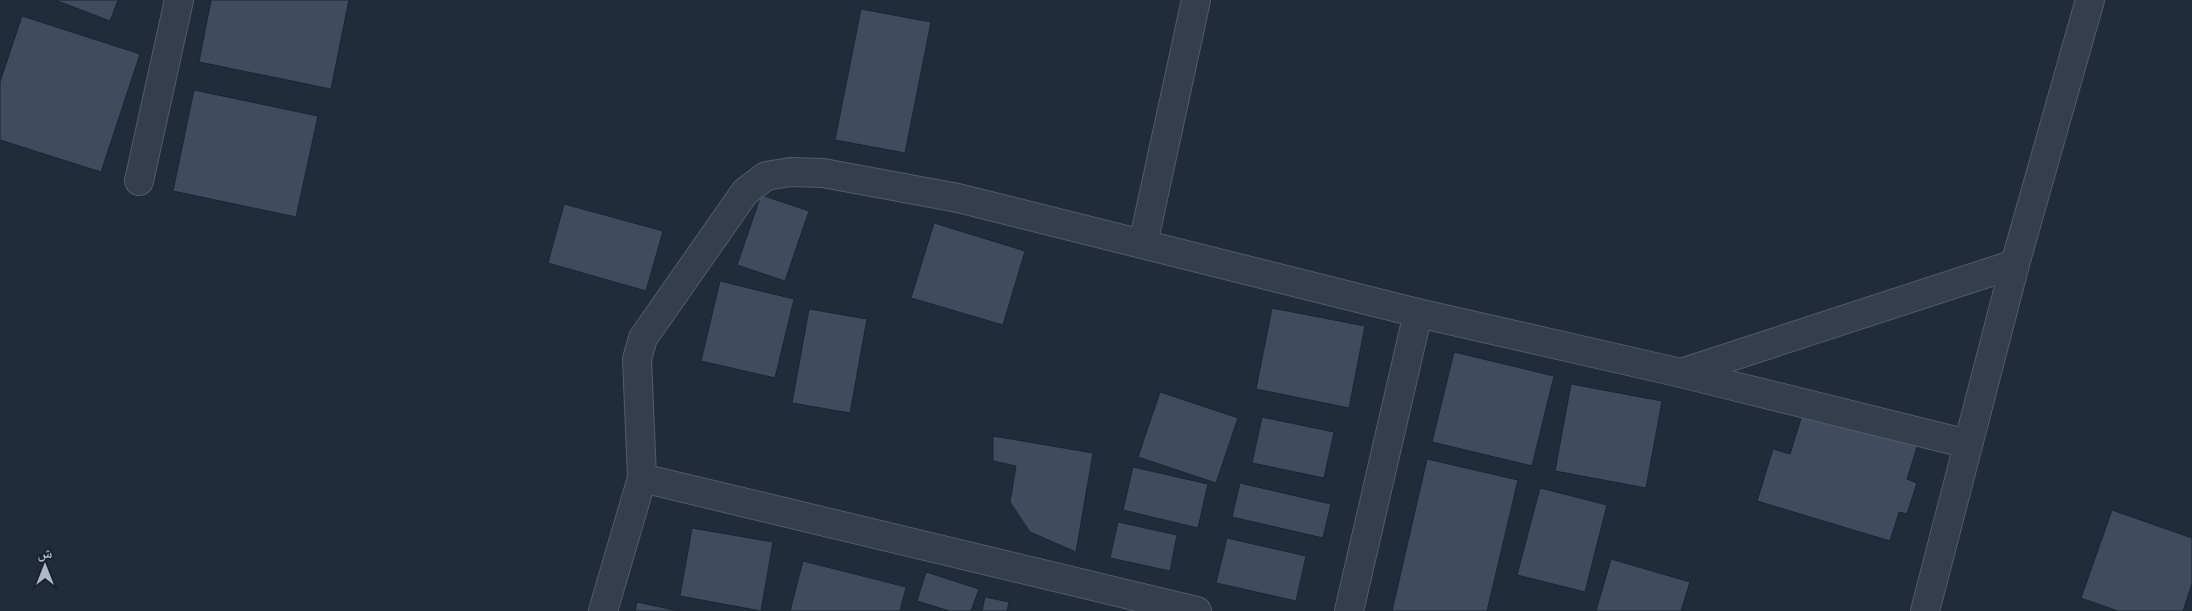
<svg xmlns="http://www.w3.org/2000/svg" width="2192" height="611" viewBox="0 0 2192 611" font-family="Ubuntu,'Noto Naskh Arabic',sans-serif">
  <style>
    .building { fill: #3f4b5f; stroke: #1b2533 }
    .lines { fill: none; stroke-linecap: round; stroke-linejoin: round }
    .minor-casing { stroke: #525b6a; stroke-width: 30 }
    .minor { stroke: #343e4c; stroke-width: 28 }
  </style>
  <rect width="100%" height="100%" fill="#202c3c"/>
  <g class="building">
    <polygon points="55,0 118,0 110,21"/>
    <polygon points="211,0 349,0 331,89 199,62"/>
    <polygon points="861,9 931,22 905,153 835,140"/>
    <polygon points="22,16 140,54 101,172 0,140 0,82"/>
    <polygon points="194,90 318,116 296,217 173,191"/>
    <polygon points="761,195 809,211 785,281 737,265"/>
    <polygon points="564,204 663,231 646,291 548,263"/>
    <polygon points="934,223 1025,251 1003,325 911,298"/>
    <polygon points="720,281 794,299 775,378 701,361"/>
    <polygon points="1272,308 1365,326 1349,408 1256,389"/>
    <polygon points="809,309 867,319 850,413 792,403"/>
    <polygon points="1454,352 1554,376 1532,466 1432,442"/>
    <polygon points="1571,384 1662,401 1646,488 1555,471"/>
    <polygon points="1160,392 1238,418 1216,483 1138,457"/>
    <polygon points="1804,409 1918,444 1907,479 1917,483 1907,514 1899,512 1890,541 1757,501 1773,449 1790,454"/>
    <polygon points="1262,417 1334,432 1324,478 1252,463"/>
    <polygon points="993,436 1093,453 1076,552 1030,532 1010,502 1016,466 993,461"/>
    <polygon points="1427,459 1518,480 1487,611 1392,611"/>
    <polygon points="1133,467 1208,484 1198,528 1123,510"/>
    <polygon points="1240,483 1331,504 1323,538 1232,517"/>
    <polygon points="1540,488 1607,505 1585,592 1517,575"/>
    <polygon points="2112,510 2192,538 2192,584 2183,611 2118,611 2081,598"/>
    <polygon points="1118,522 1177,535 1170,571 1110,558"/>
    <polygon points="692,528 773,542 761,611 680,596"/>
    <polygon points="1227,538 1306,556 1296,601 1216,583"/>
    <polygon points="1611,559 1690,582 1681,611 1596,611"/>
    <polygon points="803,561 906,587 900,611 790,611"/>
    <polygon points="926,572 979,589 971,611 949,611 917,601"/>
    <polygon points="985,597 1009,602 1007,611 982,611"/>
    <polygon points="637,602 679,611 635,611"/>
  </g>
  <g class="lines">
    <g class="minor-casing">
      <g id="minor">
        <polyline points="139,181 179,0"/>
        <polyline points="1143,244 1196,0"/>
        <polyline points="1681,373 2015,264"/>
        <polyline points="642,478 1197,611"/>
        <polyline points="603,611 642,478 637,359 643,338 745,192 766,176 790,172 823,173 958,198 1418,313 1681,373 1968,444"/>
        <polyline points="1349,611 1418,313"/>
        <polyline points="1925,611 2015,264 2090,0"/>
      </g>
    </g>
    <use href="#minor" class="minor"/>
  </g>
  <g transform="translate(45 566)" stroke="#192331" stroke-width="4" paint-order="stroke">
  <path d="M0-4L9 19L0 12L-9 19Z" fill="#afb8c8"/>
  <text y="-8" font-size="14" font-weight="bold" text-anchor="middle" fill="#afb8c8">ش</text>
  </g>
</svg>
